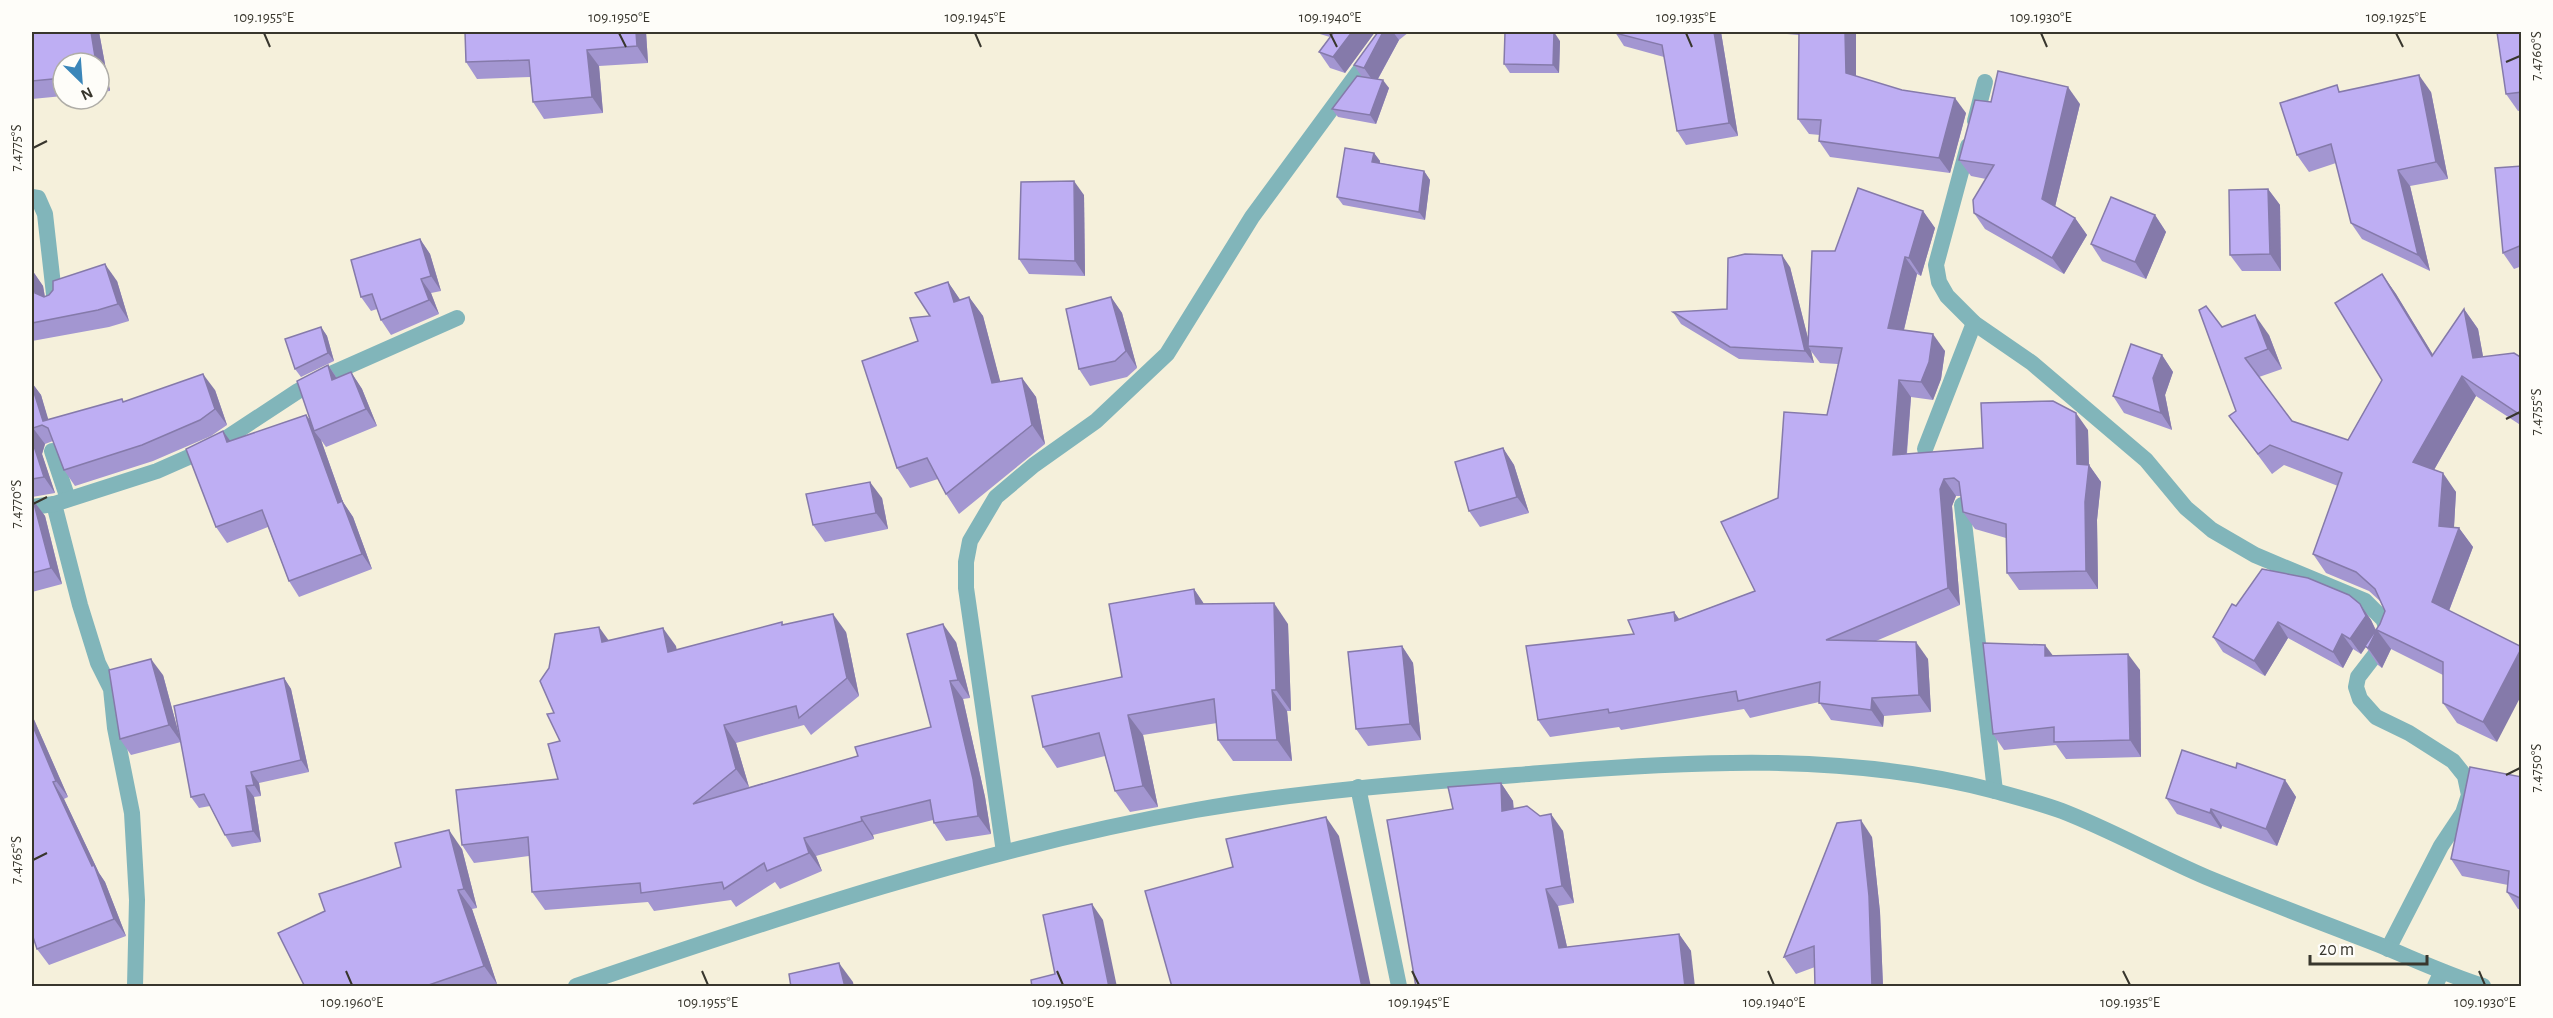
<svg xmlns="http://www.w3.org/2000/svg" width="2553" height="1018" viewBox="0 0 2553 1018" font-family="'Alegreya Sans',sans-serif">
  <style>
    .lines { fill: none; stroke-linecap: round; stroke-linejoin: round }
    .minor { stroke: #81b5ba; stroke-width: 16 }
    .tertiary { stroke: #81b5ba; stroke-width: 16 }
    .wall { fill: #a396d1 }
    .shaded-wall { fill: #857aaa }
    .building { fill: #beaef3; stroke: #857aaa; stroke-width: 1.5 }
    .ticks { fill: none; stroke: #38362d; stroke-width: 2 }
    .neatline { fill: none; stroke: #38362d; stroke-width: 2 }
    .ticks-label { font-size: 15px; text-anchor: middle; fill: #38362d }
  </style>
  <rect width="100%" height="100%" fill="#f5f0db"/>
  <g class="lines">
    <g class="minor">
      <polyline points="1975,121 1985,82"/>
      <polyline points="1968,146 1936,265 1939,282 1947,296 1974,323 2032,363 2146,460 2186,508 2212,530 2255,555 2365,601 2383,619 2388,631 2385,642 2358,677 2356,687 2360,699 2376,717 2409,733 2453,761 2465,776 2469,795 2463,813 2441,846 2388,949"/>
      <polyline points="32,197 38,198 45,214 55,303"/>
      <polyline points="1925,449 1974,323"/>
      <polyline points="52,451 68,499"/>
      <polyline points="54,504 80,605 98,663 111,689 115,728 132,813 137,900 135,986"/>
      <polyline points="1962,505 1995,791"/>
      <polyline points="32,507 54,504 157,471 216,445 298,391 326,376 457,318"/>
      <polyline points="1358,787 1399,986"/>
      <polyline points="1004,852 966,588 966,562 970,541 996,497 1034,465 1096,421 1167,354 1252,217 1388,32"/>
      <polyline points="2435,986 2441,973"/>
    </g>
    <path class="tertiary" d="M 576,986 C 779,917 984,848 1196,810 C 1310,790 1425,782 1541,773 C 1692,761 1847,752 1995,791 C 2017,797 2040,803 2062,811 C 2111,830 2157,856 2206,877 C 2264,901 2323,923 2382,946 C 2416,960 2448,975 2483,986"/>
  </g>
  <g class="wall">
    <polygon points="32,32 99,32 110,91 99,92 99,63 63,63 63,96 32,99"/>
    <polygon points="465,32 646,32 648,63 599,66 603,113 544,119 533,102 530,77 477,79 466,62"/>
    <polygon points="1313,32 1375,32 1345,73 1330,68 1319,52 1330,37"/>
    <polygon points="1378,32 1409,32 1399,40 1378,79 1389,88 1376,124 1338,117 1332,109 1362,77 1354,65"/>
    <polygon points="1615,32 1721,32 1738,136 1686,145 1677,131 1664,57 1624,46"/>
    <polygon points="1765,32 1856,32 1856,76 1966,113 1950,173 1830,157 1819,141 1820,135 1809,134 1798,119 1799,35"/>
    <polygon points="2522,32 2522,110 2518,111 2506,94"/>
    <polygon points="1560,41 1559,73 1510,73 1504,64"/>
    <polygon points="2342,91 2431,92 2448,179 2410,186 2430,271 2362,239 2351,223 2336,163 2309,172 2297,155"/>
    <polygon points="1991,102 2080,104 2055,207 2075,218 2087,235 2064,274 1985,229 1974,213 1986,179 1971,176 1959,160"/>
    <polygon points="1374,153 1380,161 1380,163 1424,171 1430,180 1425,220 1343,205 1337,197"/>
    <polygon points="2522,166 2522,266 2514,269 2503,253"/>
    <polygon points="2268,189 2280,205 2281,271 2242,271 2230,255"/>
    <polygon points="1084,195 1085,276 1029,274 1019,259"/>
    <polygon points="1923,211 1935,228 1921,276 1917,274 1904,330 1945,351 1941,379 1933,400 1911,397 1907,454 1983,448 2088,430 2089,465 2101,482 2097,520 2098,589 2019,590 2007,573 2006,538 1975,529 1963,512 1961,496 1956,496 1952,506 1960,605 1876,641 1928,659 1931,712 1884,716 1883,727 1831,720 1819,702 1750,718 1744,709 1621,730 1619,727 1550,737 1538,720 1634,634 1674,612 1679,619 1755,591 1778,498 1827,415 1838,364 1820,363 1811,351 1814,363 1739,359 1681,324 1673,312 1727,309 1790,267 1808,339 1835,251"/>
    <polygon points="2155,215 2166,232 2146,279 2102,261 2091,244"/>
    <polygon points="420,239 430,254 441,291 431,293 439,314 391,335 381,320 377,309 371,311 361,297"/>
    <polygon points="32,270 43,286 45,297 117,281 129,321 109,327 32,341"/>
    <polygon points="2382,274 2396,294 2433,355 2464,309 2478,329 2483,357 2522,358 2522,426 2476,396 2434,470 2456,492 2454,527 2459,528 2473,547 2449,611 2497,742 2457,723 2443,703 2443,675 2391,649 2382,668 2378,665 2366,647 2361,654 2353,649 2343,668 2288,638 2265,676 2223,652 2213,637 2236,606 2360,604 2371,620 2376,630 2380,624 2385,611 2380,601 2369,591 2326,573 2313,554 2338,486 2284,465 2272,474 2229,416 2236,411 2222,327 2269,335 2282,369 2259,377 2292,421 2348,440 2382,380"/>
    <polygon points="948,282 960,300 969,297 983,316 1000,382 1022,378 1036,397 1045,444 959,514 946,494 938,479 910,488 897,468 918,341"/>
    <polygon points="1111,297 1122,313 1137,368 1127,377 1090,386 1079,369"/>
    <polygon points="321,327 327,336 334,361 301,377 295,369"/>
    <polygon points="2162,355 2173,372 2165,395 2172,430 2124,413 2113,396"/>
    <polygon points="328,365 337,378 351,372 362,389 377,426 326,447 321,440 343,502 353,517 372,569 299,597 289,581 268,527 227,543 216,527 230,441 306,415 311,421"/>
    <polygon points="32,383 41,395 48,420 124,402 215,390 227,425 211,436 153,461 75,486 64,470 53,441 45,444 42,454 55,493 32,497"/>
    <polygon points="1503,448 1514,465 1529,513 1480,527 1469,511"/>
    <polygon points="882,498 888,529 825,542 813,525"/>
    <polygon points="32,500 45,516 62,584 32,592"/>
    <polygon points="1194,589 1204,604 1288,624 1291,711 1287,711 1292,761 1233,761 1218,740 1217,723 1143,735 1158,807 1130,812 1115,791 1105,756 1057,768 1043,747 1122,677"/>
    <polygon points="782,622 783,624 846,632 859,696 811,735 804,725 736,743 749,787 747,788 858,756 931,727 956,642 970,698 963,699 985,797 991,834 946,841 934,823 933,820 873,835 874,839 816,856 822,871 780,889 775,882 736,907 731,900 654,911 648,902 545,910 532,892 529,856 474,863 462,845 558,779 560,741 554,713 609,640 676,646 676,650"/>
    <polygon points="1402,646 1413,663 1421,740 1368,746 1356,729"/>
    <polygon points="2053,655 2140,670 2141,757 2066,759 2056,745 2004,750 1993,734"/>
    <polygon points="163,675 181,742 131,755 120,739"/>
    <polygon points="284,678 291,689 309,772 259,783 261,796 254,797 261,842 232,847 225,835 210,806 199,808 191,797"/>
    <polygon points="32,715 68,797 64,799 99,873 105,882 126,936 49,965 37,949 32,934"/>
    <polygon points="2236,768 2285,780 2296,797 2277,846 2222,826 2221,829 2177,814 2166,798"/>
    <polygon points="2522,777 2522,910 2518,909 2507,892 2508,885 2462,876 2451,859"/>
    <polygon points="1501,783 1513,801 1514,809 1540,816 1563,831 1574,903 1558,906 1567,947 1679,934 1691,951 1416,987"/>
    <polygon points="1872,837 1880,912 1883,987 1815,987 1815,967 1796,974 1784,957"/>
    <polygon points="462,849 477,908 472,909 497,984 491,987 305,987"/>
  </g>
  <g class="shaded-wall">
    <polygon points="91,32 99,32 110,91 99,75 99,63 96,63"/>
    <polygon points="636,32 646,32 648,63 637,46"/>
    <polygon points="1352,32 1375,32 1345,73 1333,57"/>
    <polygon points="1383,32 1393,32 1399,40 1375,84 1364,68"/>
    <polygon points="1554,32 1560,41 1559,73 1553,65"/>
    <polygon points="1714,32 1721,32 1738,136 1729,123"/>
    <polygon points="1845,32 1856,32 1856,89 1846,73"/>
    <polygon points="587,50 599,66 603,113 592,97"/>
    <polygon points="2419,75 2431,92 2448,179 2436,162"/>
    <polygon points="1383,80 1389,88 1376,124 1370,115"/>
    <polygon points="2068,87 2080,104 2053,215 2042,199"/>
    <polygon points="1955,98 1966,113 1950,173 1939,158"/>
    <polygon points="1374,153 1380,161 1378,170 1372,162"/>
    <polygon points="2398,170 2410,186 2430,271 2418,255"/>
    <polygon points="1424,171 1430,180 1425,220 1419,212"/>
    <polygon points="1074,181 1084,195 1085,276 1075,261"/>
    <polygon points="2268,189 2280,205 2281,271 2270,254"/>
    <polygon points="1923,211 1935,228 1921,276 1909,258"/>
    <polygon points="2155,215 2166,232 2146,279 2135,262"/>
    <polygon points="2075,218 2087,235 2064,274 2052,258"/>
    <polygon points="420,239 430,254 441,291 431,276"/>
    <polygon points="1782,255 1790,267 1810,346 1808,346 1811,351 1814,363 1805,351"/>
    <polygon points="1905,257 1917,274 1900,346 1888,328"/>
    <polygon points="105,264 117,281 129,321 118,304"/>
    <polygon points="32,270 43,286 47,310 35,293"/>
    <polygon points="2382,274 2396,294 2446,376 2432,356"/>
    <polygon points="421,279 431,293 439,314 429,300"/>
    <polygon points="948,282 961,301 954,302"/>
    <polygon points="969,297 983,316 1006,403 992,383"/>
    <polygon points="1111,297 1122,313 1137,368 1126,351"/>
    <polygon points="2464,309 2478,329 2487,378 2473,358"/>
    <polygon points="2255,315 2269,335 2282,369 2268,349"/>
    <polygon points="321,327 327,336 334,361 328,353"/>
    <polygon points="1933,334 1945,351 1941,379 1933,400 1921,382"/>
    <polygon points="2162,355 2173,372 2165,395 2172,430 2161,413 2153,378"/>
    <polygon points="328,365 339,382 332,380"/>
    <polygon points="351,372 362,389 377,426 366,409"/>
    <polygon points="203,374 215,390 227,425 215,409"/>
    <polygon points="2462,376 2476,396 2427,482 2413,462"/>
    <polygon points="1022,378 1036,397 1045,444 1032,425"/>
    <polygon points="1899,380 1911,397 1905,472 1893,455"/>
    <polygon points="32,383 41,395 53,435 43,421 32,386"/>
    <polygon points="2076,413 2088,430 2089,468 2089,465 2101,482 2097,520 2098,589 2086,571 2077,464"/>
    <polygon points="306,415 317,430 314,431 321,440 343,502 353,517 372,569 362,554 338,503"/>
    <polygon points="33,428 45,444 42,454 55,493 44,477 32,440 32,434"/>
    <polygon points="223,431 234,446 227,442"/>
    <polygon points="1503,448 1514,465 1529,513 1517,497"/>
    <polygon points="2443,473 2456,492 2453,544 2459,528 2473,547 2445,621 2432,602 2439,526"/>
    <polygon points="1944,479 1956,496 1952,506 1960,605 1948,588 1940,489"/>
    <polygon points="870,482 882,498 888,529 876,513"/>
    <polygon points="33,500 45,516 62,584 51,568"/>
    <polygon points="1194,589 1208,610 1196,604"/>
    <polygon points="1274,603 1288,624 1291,711 1276,690"/>
    <polygon points="2360,604 2371,620 2376,631 2361,654 2350,639"/>
    <polygon points="1674,612 1686,629 1675,621"/>
    <polygon points="833,614 846,632 859,696 847,678"/>
    <polygon points="2278,622 2288,638 2265,676 2254,661"/>
    <polygon points="943,624 956,642 970,698 958,680"/>
    <polygon points="599,627 612,645 602,642"/>
    <polygon points="663,628 676,646 681,670 668,652"/>
    <polygon points="2377,630 2391,649 2382,668 2368,648"/>
    <polygon points="2342,634 2353,649 2343,668 2333,652"/>
    <polygon points="1916,642 1928,659 1931,712 1919,695"/>
    <polygon points="2045,645 2057,661 2045,656"/>
    <polygon points="1402,646 1413,663 1421,740 1410,724"/>
    <polygon points="2522,647 2522,694 2497,742 2483,722"/>
    <polygon points="2128,654 2140,670 2141,757 2130,740"/>
    <polygon points="151,659 163,675 181,742 169,725"/>
    <polygon points="284,678 291,689 309,772 301,760"/>
    <polygon points="950,681 963,699 985,797 991,834 978,816"/>
    <polygon points="1272,690 1287,711 1292,761 1277,740"/>
    <polygon points="1872,698 1884,716 1883,727 1871,710"/>
    <polygon points="32,715 68,797 56,781 32,724"/>
    <polygon points="1128,715 1143,735 1158,807 1143,786"/>
    <polygon points="724,725 736,743 749,787 736,769"/>
    <polygon points="251,772 259,783 261,796 254,785"/>
    <polygon points="2285,780 2296,797 2277,846 2266,829"/>
    <polygon points="53,782 64,799 99,873 105,882 126,936 114,919 92,866"/>
    <polygon points="1501,783 1513,801 1514,828 1502,811"/>
    <polygon points="246,786 254,797 261,842 253,831"/>
    <polygon points="2211,809 2222,826 2221,829 2210,813"/>
    <polygon points="1551,814 1563,831 1574,903 1562,886"/>
    <polygon points="861,817 873,835 874,839 862,821"/>
    <polygon points="1326,817 1339,836 1371,987 1362,987"/>
    <polygon points="1861,820 1872,837 1880,912 1883,987 1872,987"/>
    <polygon points="449,830 462,849 477,908 464,889"/>
    <polygon points="804,838 816,856 822,871 809,853"/>
    <polygon points="1546,889 1558,906 1571,965 1559,948"/>
    <polygon points="458,890 472,909 497,984 484,966"/>
    <polygon points="1092,904 1103,920 1117,987 1109,987"/>
    <polygon points="1679,934 1691,951 1695,987 1685,987"/>
    <polygon points="839,963 853,982 854,987 845,987"/>
  </g>
  <g class="building">
    <polygon points="32,32 91,32 96,63 63,63 63,78 32,81"/>
    <polygon points="465,32 636,32 637,46 587,50 592,97 533,102 529,60 466,62"/>
    <polygon points="1334,32 1352,32 1333,57 1319,52"/>
    <polygon points="1378,32 1383,32 1364,68 1354,65"/>
    <polygon points="1505,32 1554,32 1553,65 1504,64"/>
    <polygon points="1615,32 1714,32 1729,123 1677,131 1662,45 1615,33"/>
    <polygon points="1799,32 1845,32 1846,73 1902,90 1955,98 1939,158 1819,141 1821,120 1798,119"/>
    <polygon points="2497,32 2522,32 2522,92 2506,94"/>
    <polygon points="1998,71 2068,87 2042,199 2075,218 2052,258 1974,213 1973,200 1994,165 1959,160 1975,100 1991,102"/>
    <polygon points="2419,75 2436,162 2398,170 2418,255 2351,223 2331,144 2297,155 2280,103 2337,85 2339,92"/>
    <polygon points="1357,76 1383,80 1370,115 1332,109"/>
    <polygon points="1345,148 1374,153 1372,162 1424,171 1419,212 1337,197"/>
    <polygon points="2522,166 2522,245 2503,253 2495,168"/>
    <polygon points="1074,181 1075,261 1019,259 1021,182"/>
    <polygon points="1858,188 1923,211 1909,258 1905,257 1888,328 1933,334 1929,362 1921,382 1899,380 1893,455 1983,448 1981,403 2053,401 2076,413 2077,464 2089,465 2085,502 2086,571 2007,573 2006,524 1963,512 1959,482 1954,478 1944,479 1940,489 1948,588 1826,640 1916,642 1919,695 1872,698 1871,710 1819,703 1820,682 1738,701 1736,691 1609,713 1608,709 1538,720 1526,646 1634,634 1628,620 1674,612 1675,621 1755,591 1721,522 1778,498 1784,412 1827,415 1842,348 1808,346 1812,251 1835,251"/>
    <polygon points="2268,189 2270,254 2230,255 2229,190"/>
    <polygon points="2111,197 2155,215 2135,262 2091,244"/>
    <polygon points="420,239 431,276 421,279 429,300 381,320 372,294 361,297 351,260"/>
    <polygon points="1745,254 1782,255 1805,351 1730,347 1673,312 1727,309 1728,258"/>
    <polygon points="105,264 118,304 98,310 32,323 32,272 35,293 44,297 49,295 53,290 53,281"/>
    <polygon points="2382,274 2432,356 2464,309 2473,358 2514,353 2522,358 2522,416 2462,376 2413,462 2443,473 2439,526 2459,528 2432,602 2522,647 2483,722 2443,703 2443,662 2377,630 2368,648 2365,646 2380,624 2385,611 2375,589 2356,572 2313,554 2342,473 2270,445 2258,454 2229,416 2236,411 2199,310 2206,306 2222,327 2255,315 2268,349 2245,358 2292,421 2348,440 2382,380 2335,303"/>
    <polygon points="948,282 954,302 969,297 992,383 1022,378 1032,425 946,494 927,458 897,468 862,361 918,341 910,318 930,316 915,293"/>
    <polygon points="1111,297 1126,351 1115,361 1079,369 1066,309"/>
    <polygon points="321,327 328,353 295,369 285,339"/>
    <polygon points="2131,344 2162,355 2153,378 2161,413 2113,396"/>
    <polygon points="328,365 332,380 351,372 366,409 314,431 297,381"/>
    <polygon points="203,374 215,409 200,420 142,445 64,470 48,428 42,425 33,428 32,434 32,386 43,421 122,399 123,402"/>
    <polygon points="306,415 338,503 342,501 362,554 289,581 262,510 216,527 186,449 223,431 227,442"/>
    <polygon points="32,440 44,477 32,479"/>
    <polygon points="1503,448 1517,497 1469,511 1455,462"/>
    <polygon points="870,482 876,513 813,525 806,494"/>
    <polygon points="32,500 33,500 51,568 32,573"/>
    <polygon points="2262,569 2308,578 2349,595 2360,604 2366,616 2350,639 2342,634 2333,652 2278,622 2254,661 2213,637 2232,604 2236,606"/>
    <polygon points="1194,589 1196,604 1274,603 1276,690 1272,690 1277,740 1218,740 1214,699 1128,715 1143,786 1115,791 1099,733 1043,747 1032,696 1122,677 1109,604"/>
    <polygon points="833,614 847,678 799,718 796,706 724,725 736,769 693,804 858,756 855,747 931,727 907,634 943,624 958,680 950,681 973,779 978,816 934,823 930,800 861,817 862,821 804,838 809,853 767,871 764,863 724,889 722,882 641,893 640,883 532,892 528,837 462,845 456,790 558,779 548,744 560,741 547,714 554,713 540,681 549,668 555,634 599,627 602,642 663,628 668,652 782,622 782,625"/>
    <polygon points="1983,643 2045,645 2045,656 2128,654 2130,740 2054,742 2054,727 1993,734"/>
    <polygon points="1402,646 1410,724 1356,729 1348,652"/>
    <polygon points="151,659 169,725 120,739 109,670"/>
    <polygon points="284,678 301,760 251,772 254,785 246,786 253,831 225,835 204,794 191,797 174,706"/>
    <polygon points="32,724 56,781 53,782 92,866 94,865 114,919 37,949 32,934"/>
    <polygon points="2182,750 2236,768 2237,763 2285,780 2266,829 2211,809 2210,813 2166,798"/>
    <polygon points="2470,767 2522,777 2522,899 2507,892 2509,871 2451,859"/>
    <polygon points="1501,783 1502,811 1527,806 1540,816 1551,814 1562,886 1546,889 1559,948 1679,934 1685,987 1416,987 1387,820 1453,809 1448,787"/>
    <polygon points="1326,817 1362,987 1172,987 1145,891 1233,867 1226,839"/>
    <polygon points="1861,820 1869,896 1872,987 1815,987 1814,946 1784,957 1837,823"/>
    <polygon points="449,830 464,889 458,890 484,966 423,987 305,987 278,933 325,911 319,894 401,867 395,843"/>
    <polygon points="1092,904 1109,987 1032,987 1031,980 1055,974 1043,915"/>
    <polygon points="839,963 845,987 791,987 789,974"/>
  </g>
  <path class="ticks" d="M 264,33 L 270,47M 619,33 L 626,47M 975,33 L 981,47M 1330,33 L 1337,47M 1686,33 L 1692,47M 2041,33 L 2047,47M 2396,33 L 2403,47M 2506,62 L 2520,56M 33,148 L 47,141M 2506,419 L 2520,412M 33,504 L 47,497M 2506,775 L 2520,768M 33,860 L 47,853M 346,971 L 352,985M 702,971 L 708,985M 1057,971 L 1063,985M 1412,971 L 1419,985M 1768,971 L 1774,985M 2123,971 L 2130,985M 2479,971 L 2485,985"/>
  <rect width="2553" height="1018" fill="none" stroke="#fefdf9" stroke-width="66"/>
  <g transform="translate(81 81) rotate(155)"><circle r="28" fill="#fefdf9" stroke="#afada7" stroke-width="1.5"/>
  <path d="M0-4.5L10 22L0 15L-10 22Z" fill="#3b86b9"/>
  <text y="-9" font-size="16" font-weight="bold" text-anchor="middle" fill="#38362d">N</text>
  </g>
  <path d="M2310 955v9h117v-9" fill="none" stroke="#38362d" stroke-width="3"/>
  <text x="2319" y="955" font-size="18" fill="#38362d" stroke="#fefdf9" stroke-width="4.5" paint-order="stroke">20 m</text>
  <rect x="33" y="33" width="2487" height="952" class="neatline"/>
  <g class="ticks-label">
    <text x="264" y="22">109.1955°E</text>
    <text x="619" y="22">109.1950°E</text>
    <text x="975" y="22">109.1945°E</text>
    <text x="1330" y="22">109.1940°E</text>
    <text x="1686" y="22">109.1935°E</text>
    <text x="2041" y="22">109.1930°E</text>
    <text x="2396" y="22">109.1925°E</text>
    <text transform="translate(2536 56) rotate(-90)" y="5">7.4760°S</text>
    <text transform="translate(16 148) rotate(-90)" y="5">7.4775°S</text>
    <text transform="translate(2536 412) rotate(-90)" y="5">7.4755°S</text>
    <text transform="translate(16 504) rotate(-90)" y="5">7.4770°S</text>
    <text transform="translate(2536 768) rotate(-90)" y="5">7.4750°S</text>
    <text transform="translate(16 860) rotate(-90)" y="5">7.4765°S</text>
    <text x="352" y="1007">109.1960°E</text>
    <text x="708" y="1007">109.1955°E</text>
    <text x="1063" y="1007">109.1950°E</text>
    <text x="1419" y="1007">109.1945°E</text>
    <text x="1774" y="1007">109.1940°E</text>
    <text x="2130" y="1007">109.1935°E</text>
    <text x="2485" y="1007">109.1930°E</text>
  </g>
</svg>
